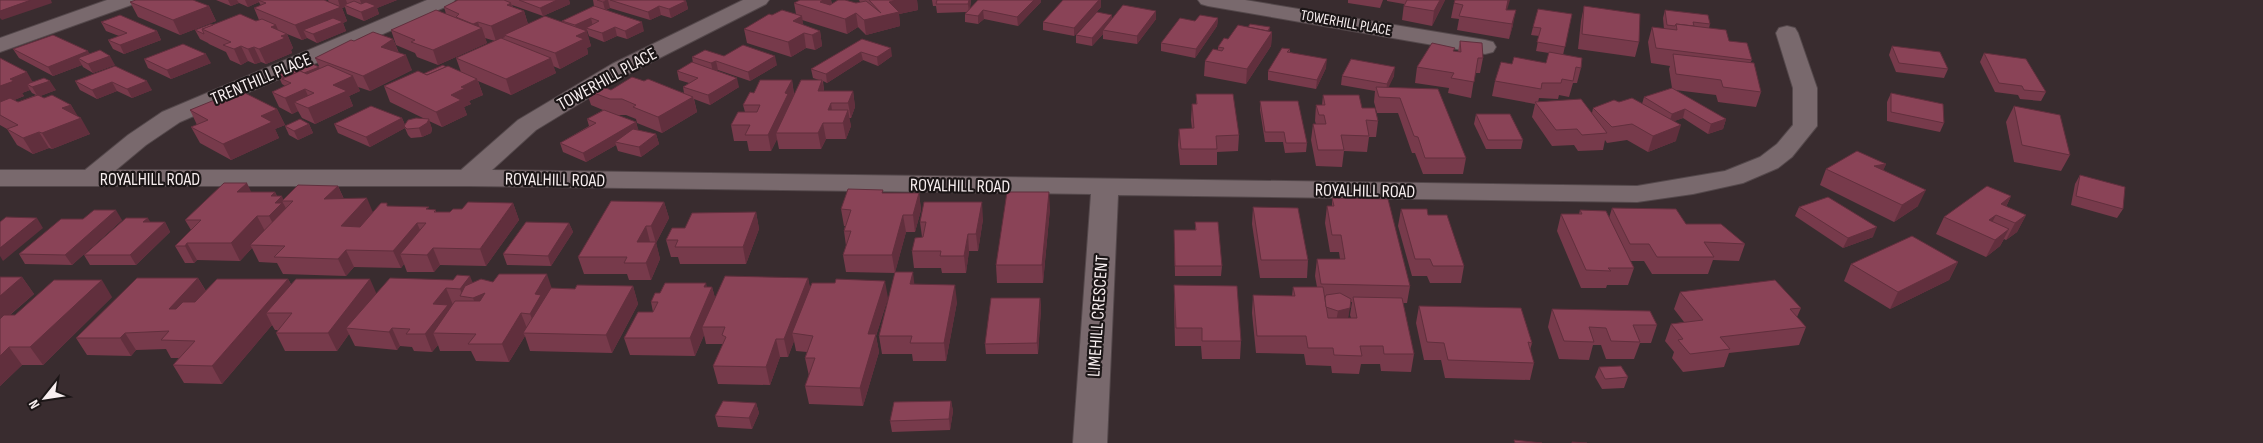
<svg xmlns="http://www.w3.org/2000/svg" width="2263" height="443" viewBox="0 0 2263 443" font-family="'Sofia Sans Condensed',sans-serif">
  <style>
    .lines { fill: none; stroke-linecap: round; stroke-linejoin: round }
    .minor-casing { stroke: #54484b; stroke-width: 2 }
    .minor { fill: #79696d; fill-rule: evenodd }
    .wall { fill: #773a4b; fill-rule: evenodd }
    .shaded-wall { fill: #612f3d }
    .building { fill: #8a4357; stroke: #612f3d }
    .labels { text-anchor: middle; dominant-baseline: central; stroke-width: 4.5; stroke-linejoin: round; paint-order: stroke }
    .far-street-label { font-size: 15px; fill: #f7eeef; stroke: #1c1617 }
    .street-label { font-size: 18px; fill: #f7eeef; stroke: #1c1617 }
  </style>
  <rect width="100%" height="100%" fill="#392c2f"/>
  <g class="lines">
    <g class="minor-casing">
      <g id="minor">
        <polygon points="107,0 137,0 134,4 0,52 0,38"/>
        <polygon points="427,0 455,0 452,4 180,122 146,145 116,170 461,170 518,120 612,64 743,0 769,0 766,4 628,74 536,130 492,170 1637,186 1725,171 1760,157 1777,144 1793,125 1793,88 1776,33 1779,28 1787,26 1795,28 1798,33 1817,88 1817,126 1792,157 1778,168 1743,183 1693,194 1637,202 1118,195 1107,443 1073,443 1091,194 468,186 0,186 0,170 85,170 128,135 162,112"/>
        <polygon points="1198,0 1245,0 1485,40 1493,42 1496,47 1493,52 1485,54 1208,6 1201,4"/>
      </g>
    </g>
    <use href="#minor" class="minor"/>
  </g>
  <g class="wall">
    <polygon points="216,0 324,0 329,2 328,0 397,0 377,8 379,14 364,21 347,14 345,7 342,8 347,21 343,23 346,31 317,43 307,38 302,40 287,34 293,48 291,50 292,53 266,64 261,62 255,64 248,61 241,65 230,60 226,52 209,44 208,43 200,39 195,30 213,25 256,21 259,20 254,8 261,6 259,2 248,7 239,3 231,6"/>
    <polygon points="458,0 569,0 570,4 543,16 512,5 513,7 524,11 528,24 562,22 562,21 594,6 593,0 683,0 686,1 688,9 671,18 661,15 650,20 610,8 606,10 644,31 627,39 617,36 604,42 589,36 587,30 586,30 591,46 587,48 588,54 560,69 553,66 556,73 511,95 478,81 483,95 469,101 471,104 464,107 467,115 442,127 429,121 432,129 431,133 422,137 411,138 408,135 405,128 370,147 338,133 334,124 402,118 405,125 425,119 390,102 384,86 446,67 461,72 456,58 495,41 485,38 487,43 438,65 417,57 415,53 396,45 391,30 446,14 444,7"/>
    <polygon points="831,0 832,4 856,3 860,2 859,0 917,0 918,10 899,14 900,26 866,35 858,27 847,34 802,20 803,25 820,31 822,46 815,50 806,48 791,57 747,43 744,29 772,15 796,14 794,3"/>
    <polygon points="932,0 971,0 970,9 978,0 1041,0 1041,2 1018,26 984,19 978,24 965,22 965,14 966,12 937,13 936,6 933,6"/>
    <polygon points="1348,0 1383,0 1380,8 1348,3"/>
    <polygon points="1387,0 1445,0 1432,26 1402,20 1404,4 1387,1"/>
    <polygon points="130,2 209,6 216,21 180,35 138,17"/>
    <polygon points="1454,3 1507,10 1513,25 1509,39 1457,30 1459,19 1451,18"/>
    <polygon points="1584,6 1639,42 1635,57 1578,49 1581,21"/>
    <polygon points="1101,7 1074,36 1043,30 1043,22"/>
    <polygon points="1665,10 1710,24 1709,28 1729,41 1752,60 1750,63 1761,92 1756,107 1718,102 1716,95 1675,90 1726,119 1723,129 1708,134 1683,118 1674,121 1676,141 1648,152 1627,140 1607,143 1605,140 1603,150 1578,151 1574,145 1552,146 1532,117 1535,104 1492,96 1495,81 1512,64 1546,63 1549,53 1536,51 1539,36 1531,35 1533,27 1572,14 1563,55 1581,68 1577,83 1573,83 1569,97 1559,95 1558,99 1539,98 1538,102 1592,113 1593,108 1619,102 1642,104 1644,97 1672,88 1669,69 1670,66 1651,63 1648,42 1652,27 1664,29 1663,18"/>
    <polygon points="1112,15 1112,18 1156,19 1137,44 1103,39 1103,34 1092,46 1076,43 1076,35"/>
    <polygon points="1218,18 1217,26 1195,58 1161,51 1161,43 1195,21"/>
    <polygon points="101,22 157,31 161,40 124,54 113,49 108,40 119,36 106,31"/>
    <polygon points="1269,31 1272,32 1271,46 1246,84 1204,76 1205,61 1218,50 1218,47 1228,39"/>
    <polygon points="393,39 399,53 412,70 370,91 358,87 360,91 349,96 353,106 315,124 302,118 298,111 292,114 279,107 272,92 285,86 282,84 278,75 319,66 315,58 354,41"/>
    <polygon points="862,39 892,56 878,66 863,60 827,83 823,81 824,91 853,91 855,107 851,118 849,118 851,126 846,139 826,139 821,149 779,149 777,139 771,151 749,151 747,141 734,141 731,125 745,112 743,105 754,93 792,80 794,94 819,80 813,78 811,69"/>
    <polygon points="1460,41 1483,58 1480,73 1475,73 1471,98 1448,93 1449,88 1415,83 1417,67 1454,51 1458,52"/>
    <polygon points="1892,46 1948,69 1944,78 1896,72 1889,55"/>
    <polygon points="13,49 90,54 115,65 93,73 83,67 82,65 53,76 19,58"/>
    <polygon points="1290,49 1290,52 1326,68 1316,89 1268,80 1268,71"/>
    <polygon points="1984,53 2046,92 2041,101 2020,99 2018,95 1995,92 1980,62"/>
    <polygon points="724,56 777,65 750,81 718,70 716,71 739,87 710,105 694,99 697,112 662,133 637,123 636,119 626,115 617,115 636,122 638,130 656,134 659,144 641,157 618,151 616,145 586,162 563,152 560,143 589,126 587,119 603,110 591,105 586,90 611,90 644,81 684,93 683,87 689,83 679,80 677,71 693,63 692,57"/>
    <path d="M 0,58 L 33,82 L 56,90 L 40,96 L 44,98 L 71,105 L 77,116 L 90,134 L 52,149 L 49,148 L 33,154 L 17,145 L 7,129 L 0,125 ZM 30,90 L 32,93 L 36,95 L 18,102 L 14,100 L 24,96 L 22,93 Z"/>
    <polygon points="144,59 211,63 171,79 148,68"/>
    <polygon points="115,66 152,90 132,98 117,91 97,99 80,90 75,81"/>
    <polygon points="1342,76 1394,76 1388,87 1466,158 1463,174 1423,174 1415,153 1412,153 1398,113 1377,113 1374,102 1375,91 1341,85"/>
    <polygon points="1891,93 1944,123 1940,132 1887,121 1887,102"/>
    <polygon points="1196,94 1239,135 1238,151 1217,152 1217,165 1180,165 1178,145 1179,129 1192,129 1191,120 1192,104 1196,104"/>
    <polygon points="1323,95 1362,108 1378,121 1376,137 1369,137 1367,152 1344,151 1342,167 1316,166 1311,140 1313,124 1316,124 1315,121 1316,105 1322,105"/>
    <polygon points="1260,101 1307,143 1306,152 1285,153 1283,142 1265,142 1260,110"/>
    <polygon points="2014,106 2070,155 2061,171 2014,162 2006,122"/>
    <polygon points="277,109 285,125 275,129 279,138 231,160 200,143 191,127 197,125 190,110"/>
    <polygon points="1476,114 1523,140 1521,149 1486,149 1474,124"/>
    <polygon points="309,124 313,133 298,140 289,135 285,126"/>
    <polygon points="1886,164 1883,170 1918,206 1894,222 1820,185 1826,169"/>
    <polygon points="2080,175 2123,209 2117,218 2071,205 2075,184"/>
    <polygon points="338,186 344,199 373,212 388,206 436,210 436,212 450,212 462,209 513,203 519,220 486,266 440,265 434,272 407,272 404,264 401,268 354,267 346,276 283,274 277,263 259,262 252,248 240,261 197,260 194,263 185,263 175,246 191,230 185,220 251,192 275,192 277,196 284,200"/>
    <polygon points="884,193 919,193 921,210 915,232 906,232 895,272 914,284 957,302 946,361 913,361 912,354 882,354 879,336 895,273 846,272 843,255 846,246 844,231 845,226 844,226 841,209"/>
    <polygon points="2011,196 2006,207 2026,215 2017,232 2006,240 2004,239 2000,246 1986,257 1936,234 1944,217"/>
    <path d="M 1332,198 L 1410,286 L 1407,303 L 1403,303 L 1414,354 L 1411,372 L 1381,371 L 1380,364 L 1361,364 L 1359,374 L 1332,373 L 1331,366 L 1306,365 L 1304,354 L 1256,353 L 1252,313 L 1253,295 L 1292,296 L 1293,287 L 1317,287 L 1315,276 L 1317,259 L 1340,259 L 1339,252 L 1330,252 L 1325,223 L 1327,206 L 1332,206 ZM 1350,302 L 1352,302 L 1350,315 L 1351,318 L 1348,318 Z"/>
    <polygon points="664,202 669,218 656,243 660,259 651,280 629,280 627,274 584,274 578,257"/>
    <polygon points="1253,207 1308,260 1307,278 1260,278 1252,224"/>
    <polygon points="1799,207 1873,237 1843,248 1795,216"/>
    <polygon points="1050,208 1043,283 997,283 996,265"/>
    <polygon points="1612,208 1686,224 1745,244 1739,261 1713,260 1708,274 1652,274 1644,261 1630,261 1634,268 1628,285 1607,285 1606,288 1581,288 1557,231 1561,214 1579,214 1580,210 1609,218"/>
    <polygon points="1401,209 1464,266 1461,283 1430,283 1427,276 1412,276 1398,226"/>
    <polygon points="756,212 759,229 746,264 680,264 678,257 671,257 666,240 685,228"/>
    <polygon points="83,219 122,220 72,265 25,264 19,254"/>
    <polygon points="983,219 978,251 969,251 966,273 942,273 941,268 914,268 912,251 922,237 920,222"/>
    <polygon points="150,222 165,222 170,232 136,265 90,265 84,255"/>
    <polygon points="1195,222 1222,266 1221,276 1175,276 1174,230 1195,230"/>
    <polygon points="569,223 573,232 551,266 507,265 503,254"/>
    <polygon points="1958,262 1949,280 1890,309 1844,281 1851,264"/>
    <polygon points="0,277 22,277 34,294 10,315 15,315 112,297 43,365 22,365 0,386"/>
    <polygon points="198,278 206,291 288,279 291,284 376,294 473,283 493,282 552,288 575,289 633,286 638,304 612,353 530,351 525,336 509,362 476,361 471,351 440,351 438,345 432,352 414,351 412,347 400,346 397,350 355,346 349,334 337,351 285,351 276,333 278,330 275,330 272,325 222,384 184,383 173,365 179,358 171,358 166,349 136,350 131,356 87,355 76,338"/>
    <polygon points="808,278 810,288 888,298 876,336 879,352 863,406 809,404 805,386 809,376 805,358 807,352 796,351 794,341 788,357 780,357 770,385 718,384 713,366 723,344 706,344 704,335 695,356 630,355 624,338 653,312 651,302 660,293 707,287 712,287 715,298"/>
    <polygon points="1174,285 1241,341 1240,359 1202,359 1201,346 1175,346 1174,303"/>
    <polygon points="1680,292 1801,308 1797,317 1806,327 1799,345 1729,353 1724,367 1683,372 1672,358 1674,352 1665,341 1671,324 1684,322 1674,309"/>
    <polygon points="1040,298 1041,308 1038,354 986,354 985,344"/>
    <polygon points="1419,306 1532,343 1530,350 1534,363 1530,380 1445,378 1441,360 1424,360 1416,323"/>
    <polygon points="1552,309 1657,325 1651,343 1640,343 1634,359 1606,359 1601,345 1593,345 1589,360 1559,359 1548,327"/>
    <polygon points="1599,367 1628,377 1624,388 1602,389 1595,377"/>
    <polygon points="951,401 953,411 950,430 892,432 890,421"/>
    <polygon points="756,403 759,413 752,429 718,427 715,416"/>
  </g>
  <g class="shaded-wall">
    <polygon points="31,0 51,0 52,3 2,20 0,18 0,11"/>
    <polygon points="228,0 237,0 239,3 231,6"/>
    <polygon points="245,0 261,0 258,0 259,2 248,7"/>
    <polygon points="338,0 346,0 348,6 344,5 345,7 342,8 347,21 343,23 346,31 317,43 313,34 303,30 307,38 302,40 295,25 340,7"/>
    <polygon points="360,0 397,0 377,8 379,14 364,21 361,12 364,11"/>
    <polygon points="557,0 569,0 570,4 543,16 540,8"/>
    <polygon points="607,0 608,0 610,8 605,10 603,2"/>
    <polygon points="823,0 831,0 833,10 820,2"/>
    <polygon points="896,0 917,0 918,10 899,14 900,26 866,35 864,20 889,2"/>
    <polygon points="969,0 971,0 969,12 968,4"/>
    <polygon points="1034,0 1041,0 1041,2 1018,26 1017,17"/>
    <polygon points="1099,0 1101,0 1101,7 1074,36 1074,28"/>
    <polygon points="1440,0 1445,0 1432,26 1434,11"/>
    <polygon points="1508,0 1510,0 1503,24 1506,10"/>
    <polygon points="686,1 688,9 671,18 669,9"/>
    <polygon points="511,3 515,15 524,11 528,25 504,35 505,37 496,41 491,26 507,5"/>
    <polygon points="209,6 216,21 180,35 173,20"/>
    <polygon points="659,6 661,15 650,20 648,12"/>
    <polygon points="983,10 984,19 978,24 978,16"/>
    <polygon points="1516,10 1513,25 1509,39 1512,24"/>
    <polygon points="1156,11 1156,19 1137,44 1137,36"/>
    <polygon points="856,13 858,27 847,34 845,19"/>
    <polygon points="1112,15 1112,24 1103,30 1103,34 1092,46 1092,38"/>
    <polygon points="802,16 804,30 793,21"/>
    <polygon points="591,18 593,27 586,28 587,30 578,34 575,25"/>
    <polygon points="1218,18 1217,26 1195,58 1196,49"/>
    <polygon points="478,22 480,29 482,28 487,43 438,65 433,50 475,31 473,24"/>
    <polygon points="642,22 644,31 627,39 625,31"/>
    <polygon points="276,25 282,39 281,36 287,34 293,48 291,50 292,53 266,64 259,49 271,27"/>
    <polygon points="615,27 617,36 604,42 602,33"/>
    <polygon points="1270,27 1269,36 1272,32 1271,46 1246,84 1247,69"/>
    <polygon points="157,31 161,40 124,54 120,45"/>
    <polygon points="587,31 591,46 587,48 588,54 560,69 555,53 576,36"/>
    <polygon points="820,31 822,46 815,50 812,35"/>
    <polygon points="804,33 806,48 791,57 788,42"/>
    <polygon points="393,39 399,54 381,47"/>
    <polygon points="241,46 248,61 241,65 234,49"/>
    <polygon points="254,47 261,62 255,64 248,49"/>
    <polygon points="891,48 892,56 878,66 877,57"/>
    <polygon points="88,51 93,60 78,58 82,65 53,76 48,67"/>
    <polygon points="861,52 863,60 827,83 826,74"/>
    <polygon points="206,54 211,63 171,79 167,70"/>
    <polygon points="406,55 412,70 370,91 363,76"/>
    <polygon points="110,56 115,65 93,73 88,64"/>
    <polygon points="775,56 777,65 750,81 748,72"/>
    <polygon points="551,58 556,73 511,95 506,79"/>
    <polygon points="1327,59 1326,68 1316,89 1317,80"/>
    <polygon points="716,61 718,70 713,72 711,63"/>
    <polygon points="319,67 323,76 289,80"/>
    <polygon points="1395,67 1394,76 1386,93 1387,84"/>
    <polygon points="27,72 35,86 50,81 56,90 38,97 32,87 27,84 30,90 22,93 24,96 0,106 0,86 10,79"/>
    <polygon points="353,76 360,91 349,96 353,106 315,124 308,108 333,85"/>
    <polygon points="737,78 739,87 710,105 708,95"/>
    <polygon points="477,79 483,95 469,101 471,104 464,107 467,115 442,127 436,112 451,95 461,87"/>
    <polygon points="792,80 794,96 776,133 777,139 771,151 768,135 785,93"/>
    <polygon points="822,80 825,96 818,91"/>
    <polygon points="147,81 152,90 132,98 127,89"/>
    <polygon points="112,82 117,91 97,99 92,90"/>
    <polygon points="305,89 312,105 294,102 298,111 292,114 285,98"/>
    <polygon points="853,91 855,107 851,118 848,103"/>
    <polygon points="693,97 697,112 662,133 658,117"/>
    <polygon points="831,103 833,118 828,110"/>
    <polygon points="71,105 79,118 81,118 90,134 52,149 42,133 62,108"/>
    <polygon points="277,109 285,125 275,129 279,138 231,160 223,144 261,116"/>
    <polygon points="1685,109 1683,118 1669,123 1672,114"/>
    <polygon points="848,110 851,126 846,139 843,123"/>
    <polygon points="402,118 406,128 404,126 405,128 370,147 366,137"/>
    <polygon points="429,119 432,129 431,133 422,137 419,128"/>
    <polygon points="1726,119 1723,129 1708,134 1711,124"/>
    <polygon points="636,122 639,132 615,142 616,145 586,162 583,153"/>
    <polygon points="823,123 826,139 821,149 818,133"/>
    <polygon points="309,124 313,133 298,140 294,131"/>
    <polygon points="1681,125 1676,141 1648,152 1653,136"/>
    <polygon points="39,132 49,148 33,154 23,138"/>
    <polygon points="656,134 659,144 641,157 639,147"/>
    <polygon points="1886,164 1879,180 1874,166"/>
    <polygon points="247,183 255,200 237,192"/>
    <polygon points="338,186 345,202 324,199"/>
    <polygon points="1926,190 1918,206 1894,222 1902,205"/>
    <polygon points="275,192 278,200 282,196 284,201 282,201 289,214 278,233 269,216 271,196"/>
    <polygon points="1049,192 1050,208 1043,283 1042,265"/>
    <polygon points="919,193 921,210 915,232 913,215"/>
    <polygon points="2011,196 2003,213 1996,215 1987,232 1989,220 2001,204"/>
    <polygon points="367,198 374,215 349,243 341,226"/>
    <polygon points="664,202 669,218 656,243 651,226"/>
    <polygon points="982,202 983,219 978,251 976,234"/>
    <polygon points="513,203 519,220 486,266 480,249"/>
    <polygon points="116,210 122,220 72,265 65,255"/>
    <polygon points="756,212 759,229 746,264 743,247"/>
    <polygon points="903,215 906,232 895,273 892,255"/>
    <polygon points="2026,215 2017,232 2006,240 2015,223"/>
    <polygon points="257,216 266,233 250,245 252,248 240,261 231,243"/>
    <polygon points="37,218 43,228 3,261 0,256 0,248"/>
    <polygon points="148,218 153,227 143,222"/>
    <polygon points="165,222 170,232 136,265 130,255"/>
    <polygon points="417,223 424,239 400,254 404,264 401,268 393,251"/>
    <polygon points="569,223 573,232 551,266 548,256"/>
    <polygon points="646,226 650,242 637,242"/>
    <polygon points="1877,227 1873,237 1843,248 1848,238"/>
    <polygon points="2009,229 2000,246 1986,257 1995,240"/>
    <polygon points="968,234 969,251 966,273 964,256"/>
    <polygon points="656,242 660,259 651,280 646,263"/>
    <polygon points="187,243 197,260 194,263 185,246"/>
    <polygon points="433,248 440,265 434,272 427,255"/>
    <polygon points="346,250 354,267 346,276 338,259"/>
    <polygon points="1958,262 1949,280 1890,309 1898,292"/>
    <polygon points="913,272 915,290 910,284"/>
    <polygon points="547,274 553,292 537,331 530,314 535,294"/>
    <polygon points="470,276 477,293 485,293 480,316 473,298 463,296 460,289"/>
    <polygon points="22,277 34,294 0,323 0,296"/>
    <polygon points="198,278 208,295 179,326 169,309"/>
    <polygon points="808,278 811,295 792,333 794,341 788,357 784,339"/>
    <polygon points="288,279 297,296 266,313 272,325 222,384 212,366"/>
    <polygon points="370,279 378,297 346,328 349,334 337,351 328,333"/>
    <polygon points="102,280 112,297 43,365 30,347"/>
    <polygon points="885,281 888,298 876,336 879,352 863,406 860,388 868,334"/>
    <polygon points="706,283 709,295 712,287 717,305 702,327 704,335 695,356 690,338"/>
    <polygon points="955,285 957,302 946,361 944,343"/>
    <polygon points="633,286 638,304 612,353 606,335"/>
    <polygon points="446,288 453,305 433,333 438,345 432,352 425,334 433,304"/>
    <polygon points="1040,298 1041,308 1038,354 1037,343"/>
    <polygon points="1350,308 1348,318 1336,322 1338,311"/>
    <polygon points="521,313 528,331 523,333 525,336 509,362 502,344"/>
    <polygon points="392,328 400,346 397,350 389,332"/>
    <polygon points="125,333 136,350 131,356 120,338"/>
    <polygon points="776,339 780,357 770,385 766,367"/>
    <polygon points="9,347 22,365 0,386 0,356"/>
    <polygon points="951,401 953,411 950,430 949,419"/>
    <polygon points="756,403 759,413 752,429 749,418"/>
  </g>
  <g class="building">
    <polygon points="0,0 31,0 0,11"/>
    <polygon points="136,0 193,0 209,6 173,20 130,2"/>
    <polygon points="258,0 324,0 341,7 295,25 254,8 266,3"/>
    <polygon points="458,0 504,0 511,3 507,5 524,11 491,26 478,22 473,24 456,17 459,14 444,7"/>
    <polygon points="519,0 557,0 540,8"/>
    <polygon points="597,0 607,0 603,2"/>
    <polygon points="610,0 683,0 686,1 669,9 659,6 648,12"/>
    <polygon points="800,0 823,0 820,2 830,5 838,0 845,0 856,3 866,1 881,13 869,0 896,0 889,2 899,12 864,20 856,13 845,19 794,3"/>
    <polygon points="937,0 969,0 968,4 936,4"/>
    <polygon points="978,0 1034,0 1017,17 983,10 978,16 965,14"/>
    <polygon points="1063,0 1099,0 1074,28 1043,22"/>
    <polygon points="1407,0 1440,0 1434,11 1404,6"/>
    <polygon points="1455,0 1508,0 1506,10 1516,10 1512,24 1459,16 1463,5 1454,3"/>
    <polygon points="354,1 361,4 366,2 376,6 361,12 344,5"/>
    <polygon points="1123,5 1156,11 1137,36 1103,30"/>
    <polygon points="594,6 642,22 625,31 615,27 602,33 586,28 599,21 591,18 575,25 562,21"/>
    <polygon points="1584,6 1640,14 1639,42 1582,34"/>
    <polygon points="1538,9 1572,14 1565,47 1537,42 1541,28 1533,27"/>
    <polygon points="436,10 482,28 433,50 411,42 415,40 391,30"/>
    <polygon points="782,10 802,16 793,21 820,31 812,35 804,33 788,42 744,29 769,14 772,15"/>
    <polygon points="1665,10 1708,15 1710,24 1693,22 1694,26 1676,24 1675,26 1667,25"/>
    <polygon points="1097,12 1112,15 1092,38 1076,35"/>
    <polygon points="240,14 256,21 262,19 276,25 271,27 287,34 281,36 285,38 259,49 254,47 248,49 241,46 234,49 223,45 231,42 202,29"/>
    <polygon points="120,15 157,31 120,45 108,40 127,33 101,22"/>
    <polygon points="1200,15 1218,18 1196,49 1161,43 1180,18 1195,21"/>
    <polygon points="545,16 587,31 576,36 584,39 555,53 504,35"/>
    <polygon points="333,18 343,22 313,34 303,30"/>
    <polygon points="211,24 213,25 202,29 204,34 195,30"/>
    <polygon points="1250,24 1270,27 1268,31 1248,27"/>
    <polygon points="1676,24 1726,30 1729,41 1747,43 1752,60 1656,48 1652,27 1677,30"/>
    <polygon points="1238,25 1272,32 1247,69 1205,61 1213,49 1222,51 1224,48 1218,47 1224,38 1228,39"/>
    <polygon points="373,32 393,39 381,47 406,55 363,76 315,58 351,40 354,41"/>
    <polygon points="53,35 88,51 48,67 13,49"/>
    <polygon points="501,38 551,58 506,79 456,58"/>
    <polygon points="862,39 891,48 877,57 861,52 826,74 811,69"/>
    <polygon points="1460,41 1482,43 1483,58 1478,58 1474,82 1451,78 1454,73 1417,67 1432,43 1455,48 1453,51 1461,52"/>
    <polygon points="183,44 206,54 167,70 144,59"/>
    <polygon points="743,45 775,56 748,72 716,61 711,63 692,57 705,50 724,56"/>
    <polygon points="1892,46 1940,52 1948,69 1899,63"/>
    <polygon points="1282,48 1290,49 1287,52 1327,59 1317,80 1268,71"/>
    <polygon points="100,50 110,56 88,64 78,58"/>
    <polygon points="1549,52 1582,58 1581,68 1576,67 1573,81 1562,79 1561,83 1542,83 1541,89 1495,81 1501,62 1512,64 1514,57 1546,63"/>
    <polygon points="1984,53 2026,59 2046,92 2024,90 2022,86 1999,83"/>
    <polygon points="1673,54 1754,63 1761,92 1723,87 1721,80 1676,74"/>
    <polygon points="0,58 27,72 10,79 14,81 0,86"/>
    <polygon points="1351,59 1395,67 1387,84 1342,76"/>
    <polygon points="308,62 319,67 304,73 300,71 285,78 278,75"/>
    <polygon points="692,62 737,78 708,95 683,87 698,78 677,71"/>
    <polygon points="328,65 353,76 333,85 347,91 308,108 294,102 314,93 305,89 285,98 272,92 291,83 282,79 300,71 307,74"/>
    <polygon points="443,65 446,67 427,75 423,74"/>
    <polygon points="115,66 147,81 127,89 112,82 92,90 75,81"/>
    <polygon points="448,66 477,79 461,87 465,88 451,95 461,100 436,112 384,86 418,71 427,75"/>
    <polygon points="632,77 644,81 648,79 693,97 658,117 633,107 636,105 622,99 610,99 586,90 596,84 611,90"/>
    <polygon points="44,78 50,81 32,87 27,84"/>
    <polygon points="760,80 792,80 785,93 788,94 768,135 745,135 750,125 731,125 738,112 757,112 760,105 743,105 750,92 754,93"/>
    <polygon points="801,80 822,80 818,91 853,91 848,103 831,103 828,110 848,110 843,123 823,123 818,133 776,133"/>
    <polygon points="1376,87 1438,89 1466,158 1425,158 1418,137 1414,136 1400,98 1379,97"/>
    <polygon points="1672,88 1726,119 1711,124 1685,109 1672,114 1644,97"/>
    <polygon points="239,90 277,109 261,116 272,122 223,144 191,127 208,120 190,110"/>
    <polygon points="1891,93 1943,104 1944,123 1891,112"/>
    <polygon points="1196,94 1233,94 1239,135 1216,136 1217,149 1181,149 1179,129 1194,128 1192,104 1197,104"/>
    <polygon points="38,95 44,98 52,95 71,105 62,108 81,118 42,133 39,132 23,138 7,129 18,125 0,115 0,102 10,98 18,102"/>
    <polygon points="1323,95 1359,95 1362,108 1375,108 1378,121 1366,120 1369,136 1341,135 1344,150 1318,150 1313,124 1326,124 1324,115 1319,115 1316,105 1325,105"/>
    <polygon points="1632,98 1681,125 1653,136 1632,124 1612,127 1593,108 1614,100 1619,102"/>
    <polygon points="1581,99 1607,133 1582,135 1577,129 1556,130 1535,102"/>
    <polygon points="1260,101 1298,101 1307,143 1286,143 1284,132 1265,132"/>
    <polygon points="371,106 402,118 366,137 334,124"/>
    <polygon points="2014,106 2060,115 2070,155 2022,145"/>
    <polygon points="604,110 636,122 583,153 560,143 596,123 587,119"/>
    <polygon points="1476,114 1510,114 1523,140 1488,140"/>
    <polygon points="416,118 429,119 427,123 419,128 407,129 404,126 408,120"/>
    <polygon points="300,119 309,124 294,131 285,126"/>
    <polygon points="633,129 656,134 639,147 615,142"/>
    <polygon points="1857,151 1886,164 1874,166 1926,190 1902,205 1826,169"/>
    <polygon points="2080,175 2125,187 2123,209 2076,196"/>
    <polygon points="224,183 247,183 237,192 275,192 271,196 282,196 275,203 282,203 269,216 257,216 231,243 187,243 185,246 175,246 201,220 185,220"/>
    <polygon points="298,185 338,186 324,199 367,198 341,226 360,227 381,203 387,203 387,206 429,207 426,209 436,210 434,212 450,212 453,209 462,209 468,202 513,203 480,249 433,248 427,255 400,254 426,223 417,223 393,251 346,250 338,259 274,257 285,246 250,245 293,201 282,201"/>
    <polygon points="1987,186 2011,196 2001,204 2026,215 2015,223 1996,215 1989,220 2009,229 1995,240 1944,217"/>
    <polygon points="848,189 883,190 882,193 919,193 913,215 903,215 892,255 843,255 851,231 844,231 851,210 841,209"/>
    <polygon points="1007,192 1049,192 1042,265 996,265"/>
    <polygon points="1828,197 1877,227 1848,238 1799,207"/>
    <polygon points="1332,198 1388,199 1410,286 1321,284 1317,259 1345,259 1341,235 1332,235 1327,206 1334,206"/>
    <polygon points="611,201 664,202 651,226 646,226 637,242 656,242 646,263 624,263 627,257 578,257"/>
    <polygon points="924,202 982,202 976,234 968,234 964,256 940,256 941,251 912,251 915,238 923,237 926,222 920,222"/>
    <polygon points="1253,207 1298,208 1308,260 1261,260"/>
    <polygon points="1612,208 1676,209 1686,224 1721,224 1745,244 1704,242 1714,257 1657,257 1649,244 1630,244"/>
    <polygon points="1401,209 1427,209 1428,215 1447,215 1464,266 1433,266 1430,259 1415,259"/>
    <polygon points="94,210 116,210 65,255 19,254 61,219 83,219"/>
    <polygon points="1580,210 1606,211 1634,268 1608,268 1611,271 1586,270 1561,214 1582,214"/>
    <polygon points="756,212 743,247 675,247 678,240 666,240 672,228 685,228 692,213"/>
    <polygon points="6,217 37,218 0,248 0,222"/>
    <polygon points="126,218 148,218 143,222 165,222 130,255 84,255"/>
    <polygon points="526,222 569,223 548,256 503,254"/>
    <polygon points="1195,222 1218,222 1222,266 1175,266 1174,230 1196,230"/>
    <polygon points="1912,236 1958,262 1898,292 1851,264"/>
    <polygon points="895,272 913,272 910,284 955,285 944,343 910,343 912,336 879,336"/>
    <polygon points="499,274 547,274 535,294 541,295 530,314 521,313 502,344 468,344 476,334 433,333 455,301 480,301 485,293 473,298 460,296 465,286 481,279 493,282"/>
    <polygon points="457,275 470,276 460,289 446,288 433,304 448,305 425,334 406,334 410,329 392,328 389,332 346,328 390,278 453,280"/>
    <polygon points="725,276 808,278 784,339 776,339 766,367 713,366 726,337 722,335 725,327 702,327"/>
    <polygon points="0,277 22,277 0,296"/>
    <polygon points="137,278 198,278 169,309 176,309 183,302 195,302 217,279 288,279 212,366 173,365 195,341 161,340 169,331 125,333 120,338 76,338"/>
    <polygon points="296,279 370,279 328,333 276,333 292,313 266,313"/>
    <polygon points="836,279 885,281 868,334 876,334 860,388 805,386 815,358 805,358 813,336 792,333 812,283 835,283"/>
    <polygon points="54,280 102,280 30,347 9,347 0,356 0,319 4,315 15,315"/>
    <polygon points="1775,280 1801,308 1790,309 1806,327 1720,337 1730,349 1690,354 1678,340 1683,339 1671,324 1703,320 1680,292"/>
    <polygon points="665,283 706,283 704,287 712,287 690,338 624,338 638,312 653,312 658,302 651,302 655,293 660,293"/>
    <polygon points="577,285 633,286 606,335 523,333 551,288 575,289"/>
    <polygon points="1174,285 1237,286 1241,341 1202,341 1202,328 1176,328"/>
    <polygon points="1293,287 1323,287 1328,318 1357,318 1353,297 1402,298 1414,354 1384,354 1383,346 1360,346 1362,356 1334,355 1333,348 1308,348 1306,336 1257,336 1253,295 1295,296"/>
    <polygon points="1340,293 1351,299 1350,308 1338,311 1326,307 1325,298 1326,295"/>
    <polygon points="991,298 1040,298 1037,343 985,344"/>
    <polygon points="1419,306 1521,308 1532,343 1528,342 1534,363 1448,360 1444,343 1427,342"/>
    <polygon points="1552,309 1650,311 1657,325 1633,325 1640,342 1611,341 1606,328 1589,327 1594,342 1564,341"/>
    <polygon points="1621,366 1628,377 1605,379 1599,367"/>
    <polygon points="723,401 756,403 749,418 715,416"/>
    <polygon points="951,401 949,419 890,421 894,402"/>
    <polygon points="1514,440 1542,443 1515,443"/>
    <polygon points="1572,442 1587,443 1572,443"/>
  </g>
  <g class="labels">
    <g class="far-street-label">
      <text transform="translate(1346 23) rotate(10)">TOWERHILL PLACE</text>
    </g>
    <g class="street-label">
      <text transform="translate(261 79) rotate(-23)">TRENTHILL PLACE</text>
      <text transform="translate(607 79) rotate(-29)">TOWERHILL PLACE</text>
      <text x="150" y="179">ROYALHILL ROAD</text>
      <text transform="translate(555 180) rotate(1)">ROYALHILL ROAD</text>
      <text transform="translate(960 186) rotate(1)">ROYALHILL ROAD</text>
      <text transform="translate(1365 191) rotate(1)">ROYALHILL ROAD</text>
      <text transform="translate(1098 316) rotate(-86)">LIMEHILL CRESCENT</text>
    </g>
  </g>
  <g transform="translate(45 398) rotate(240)" stroke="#1c1617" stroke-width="4" paint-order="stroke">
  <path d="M0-4L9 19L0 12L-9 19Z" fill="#f7eeef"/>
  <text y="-8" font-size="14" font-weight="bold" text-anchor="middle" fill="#f7eeef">N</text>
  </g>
</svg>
